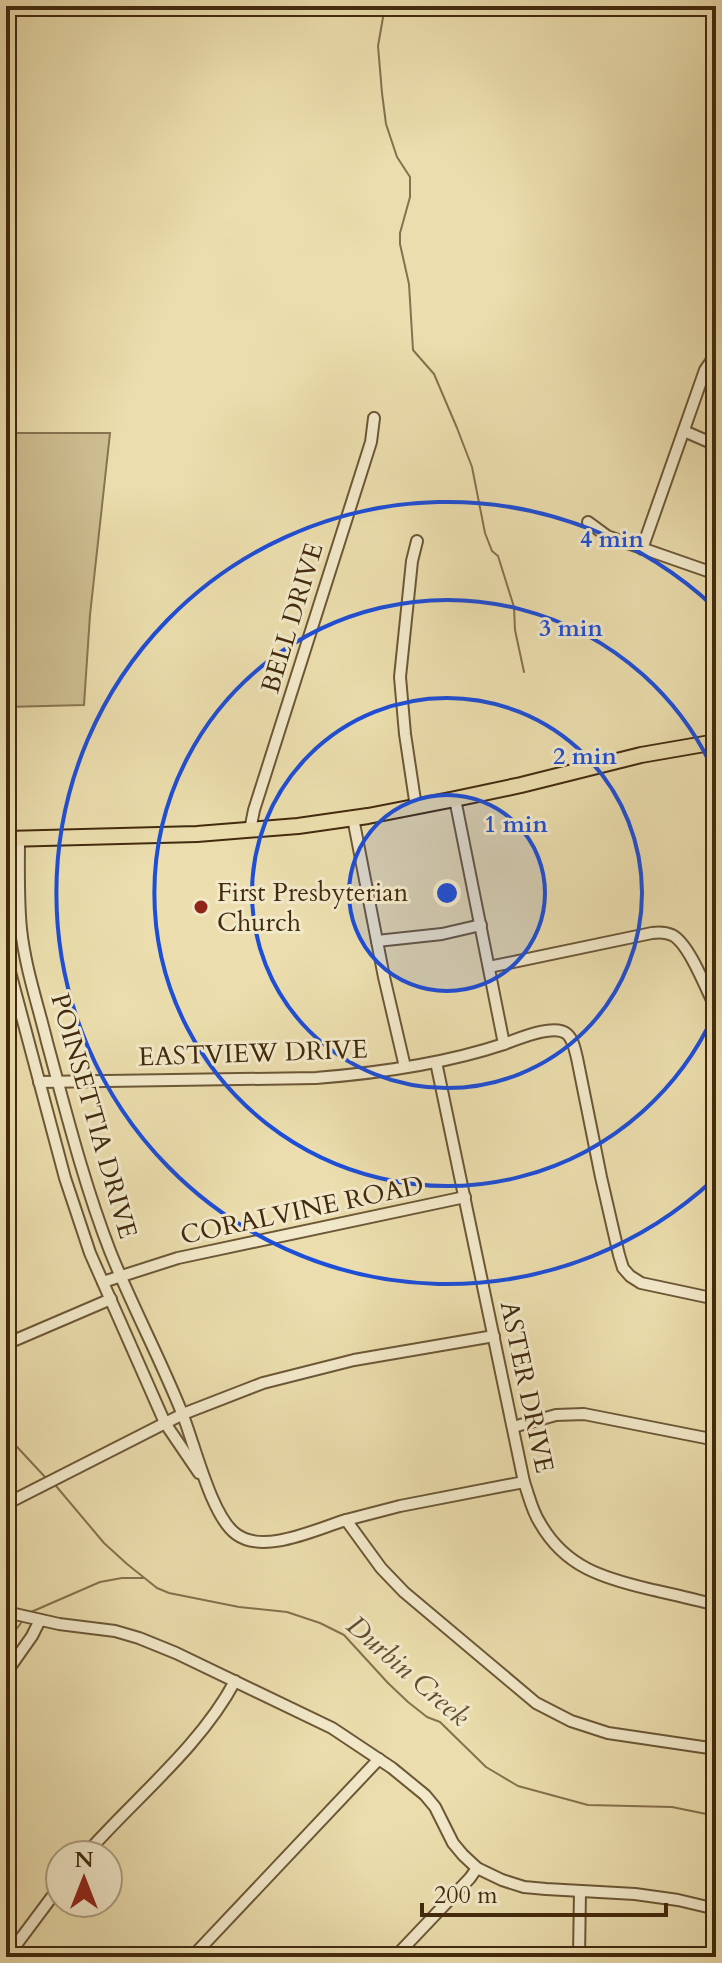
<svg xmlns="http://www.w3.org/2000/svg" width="722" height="1963" viewBox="0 0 722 1963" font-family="Cardo,serif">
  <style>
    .green { fill: #cebf92; stroke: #887450; stroke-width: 2 }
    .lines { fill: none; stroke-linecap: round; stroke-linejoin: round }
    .stream { stroke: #85714d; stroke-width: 2 }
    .minor-casing { stroke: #6c5736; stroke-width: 14 }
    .major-casing { stroke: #422a0e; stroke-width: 18 }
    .minor { stroke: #f2e9ca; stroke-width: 10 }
    .major { stroke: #ebddad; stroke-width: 14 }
    .ring { fill: none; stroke: #1d4ed8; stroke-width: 4 }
    .poi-dot { fill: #8f2418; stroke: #f2e9ca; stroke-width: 3 }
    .labels { text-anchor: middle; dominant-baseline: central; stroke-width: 6; stroke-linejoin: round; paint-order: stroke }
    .street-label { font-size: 26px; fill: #422a0e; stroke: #f2e9ca }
    .poi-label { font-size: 26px; fill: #422a0e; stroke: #f2e9ca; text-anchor: start }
    .water-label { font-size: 28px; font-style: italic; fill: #644d2e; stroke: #f2e9ca }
    .centre { fill: #1d4ed8; stroke: #f2e9ca; stroke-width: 4 }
    .ring-label { font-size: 24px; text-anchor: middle; font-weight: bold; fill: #1d4ed8; stroke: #f2e9ca; stroke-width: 6; stroke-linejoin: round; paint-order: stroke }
  </style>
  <rect width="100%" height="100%" fill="#ebddad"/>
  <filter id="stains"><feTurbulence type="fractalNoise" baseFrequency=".0025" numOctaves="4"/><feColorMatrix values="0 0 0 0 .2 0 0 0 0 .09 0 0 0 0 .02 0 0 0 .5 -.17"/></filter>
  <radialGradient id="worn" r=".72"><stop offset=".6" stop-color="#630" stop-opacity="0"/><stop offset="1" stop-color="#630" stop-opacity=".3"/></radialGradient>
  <polygon class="green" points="6,433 110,433 90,615 84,705 6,707"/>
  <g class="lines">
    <g class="stream">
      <polyline points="385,6 378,46 382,93 386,124 397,157 410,177 410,197 400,233 400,244 409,284 413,350 434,374 457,428 472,467 485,533 492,551 498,556 514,607 515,630 524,672"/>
      <polyline points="6,1435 45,1477"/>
      <polyline points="56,1486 104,1543 127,1564 157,1588 169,1593 239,1607 287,1612 320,1623 344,1635 388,1683 408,1702 427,1717 440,1722 486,1767 518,1786 588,1805 672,1807 716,1816"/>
      <polyline points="31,1612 100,1582 122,1578 144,1578"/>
      <polyline points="6,1643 21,1623"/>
    </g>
    <g class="minor-casing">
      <g id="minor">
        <polyline points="684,431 716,445"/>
        <polyline points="588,522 607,536 716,574"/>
        <polyline points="642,549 705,370 716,354"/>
        <polyline points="416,807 405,734 400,677 412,561 417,541"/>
        <polyline points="353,818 384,977 405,1067"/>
        <polyline points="250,830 254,810 371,442 374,418"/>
        <path d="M 19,838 C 19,868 18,899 21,929 C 25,967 38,1005 47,1042 C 66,1112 84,1184 110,1251 C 132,1306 160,1358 182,1413 C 194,1442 211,1516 236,1534 C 264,1555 316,1529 346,1520 L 381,1568 L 404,1592 L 536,1703 L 571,1721 L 608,1733 L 716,1749"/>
        <polyline points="377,941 442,934 481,925"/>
        <polyline points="6,957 65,1178 90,1253 165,1423 199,1473"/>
        <path d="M 489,967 L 652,933 C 659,932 665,932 672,935 C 689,943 707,991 716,1009"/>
        <path d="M 504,1044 C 518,1039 554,1023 567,1034 C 573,1039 575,1050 577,1058 L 601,1177 L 619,1255 L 623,1268 L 630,1276 L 641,1283 L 716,1299"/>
        <path d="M 436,1062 L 524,1482 C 529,1496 532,1511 540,1523 C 565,1567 603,1578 649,1589 C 671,1594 694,1599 716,1605"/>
        <path d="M 39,1082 L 316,1078 C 379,1073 444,1064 504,1044 L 455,799"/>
        <polyline points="103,1282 178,1258 465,1197"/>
        <polyline points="6,1344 111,1299"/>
        <polyline points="513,1427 556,1415 584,1414 716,1440"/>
        <polyline points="6,1504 183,1414 263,1383 354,1360 494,1336"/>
        <polyline points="346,1520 400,1506 524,1482"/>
        <polyline points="6,1612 59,1624 115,1631 139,1638 176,1653 332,1728 392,1768 425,1795 435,1807 453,1843 463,1855 477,1868 502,1880 524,1887 546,1889 635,1894 678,1900 716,1909"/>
        <polyline points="6,1673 32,1636 40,1620"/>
        <path d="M 85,1855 C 134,1799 200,1747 235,1681"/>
        <polyline points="7,1957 60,1886"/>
        <polyline points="192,1957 379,1759"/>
        <polyline points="395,1957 470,1878 477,1868"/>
        <polyline points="579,1957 580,1891"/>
      </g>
    </g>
    <g class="major-casing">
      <polyline id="major" points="6,839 197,834 298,826 368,816 455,799 521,785 641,755 716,742"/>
    </g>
    <use href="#minor" class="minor"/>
    <use href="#major" class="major"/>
  </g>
  <circle cx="447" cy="893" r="98" fill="#1d4ed8" fill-opacity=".12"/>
  <g class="ring">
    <circle cx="447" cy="893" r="98"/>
    <circle cx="447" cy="893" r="195"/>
    <path d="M716 1010A293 293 0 1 1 716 776"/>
    <path d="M714 1179A391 391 0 1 1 714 607"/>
  </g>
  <circle class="poi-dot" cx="201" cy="907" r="8"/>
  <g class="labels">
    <g class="street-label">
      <text transform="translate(292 618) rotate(-73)">BELL DRIVE</text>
      <text transform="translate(253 1053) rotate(-2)">EASTVIEW DRIVE</text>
      <text transform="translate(94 1116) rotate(74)">POINSETTIA DRIVE</text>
      <text transform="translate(302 1210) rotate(-12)">CORALVINE ROAD</text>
      <text transform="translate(527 1387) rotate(78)">ASTER DRIVE</text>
    </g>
    <g class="poi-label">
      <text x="217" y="892">First Presbyterian<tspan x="217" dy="30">Church</tspan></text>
    </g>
    <g class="water-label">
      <text transform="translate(408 1671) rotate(41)">Durbin Creek</text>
    </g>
  </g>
  <circle cx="447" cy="893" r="12" class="centre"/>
  <g class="ring-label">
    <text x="612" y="547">4 min</text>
    <text x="571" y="636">3 min</text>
    <text x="585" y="764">2 min</text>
    <text x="516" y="832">1 min</text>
  </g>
  <rect width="722" height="1963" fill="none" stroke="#ebddad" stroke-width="32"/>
  <rect x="8" y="8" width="706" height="1947" fill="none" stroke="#422a0e" stroke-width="4"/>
  <rect x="16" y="16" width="690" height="1931" fill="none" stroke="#422a0e" stroke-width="2"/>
  <g transform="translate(84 1879)"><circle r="38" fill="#f2e9ca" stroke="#ac9d7f" stroke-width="2"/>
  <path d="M0-6L14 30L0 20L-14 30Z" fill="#8f2418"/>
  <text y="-12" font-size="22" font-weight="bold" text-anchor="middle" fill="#422a0e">N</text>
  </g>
  <path d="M422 1903v12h244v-12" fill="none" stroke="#422a0e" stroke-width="4"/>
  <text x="434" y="1903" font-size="24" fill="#422a0e" stroke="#f2e9ca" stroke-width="6" paint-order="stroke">200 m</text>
  <rect width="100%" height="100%" filter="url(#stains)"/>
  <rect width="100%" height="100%" fill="url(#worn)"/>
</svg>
